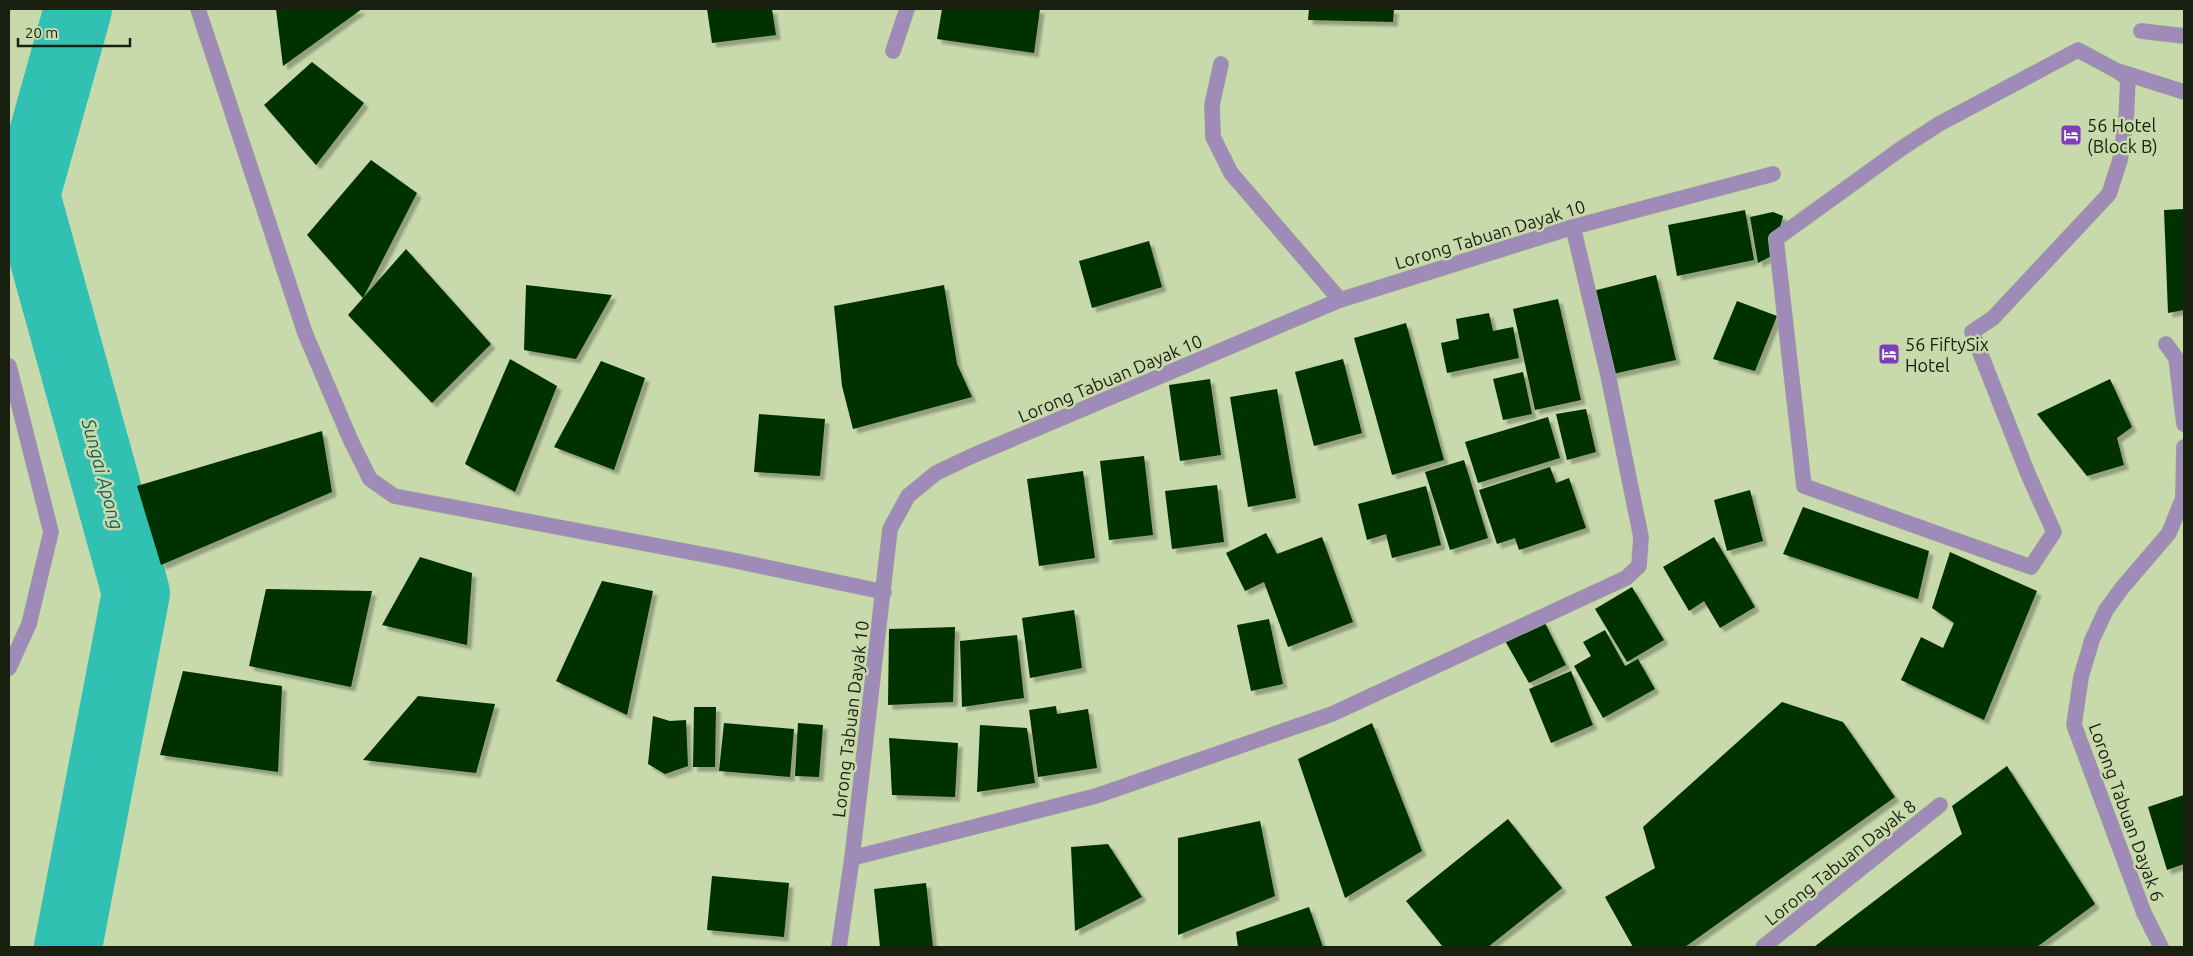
<svg xmlns="http://www.w3.org/2000/svg" width="2193" height="956" viewBox="0 0 2193 956" font-family="Ubuntu,sans-serif">
  <style>
    .lines { fill: none; stroke-linecap: round; stroke-linejoin: round }
    .river { stroke: #30c1b2; stroke-width: 68 }
    .building { fill: #003205; filter: url(#shadow) }
    .lane-casing { stroke: #a5b48d; stroke-width: 16 }
    .street-casing { stroke: #a5b48d; stroke-width: 16 }
    .lane { stroke: #9f8bb7; stroke-width: 15 }
    .street { stroke: #9f8bb7; stroke-width: 15 }
    .labels { text-anchor: middle; dominant-baseline: central; stroke-width: 5; stroke-linejoin: round; paint-order: stroke }
    .poi-label { font-size: 18px; fill: #1a200f; stroke: #c8d9ac; text-anchor: start }
    .street-label { font-size: 18px; fill: #1a200f; stroke: #c8d9ac }
    .water-label { font-size: 19px; font-style: italic; fill: #17625a; stroke: #c8d9ac }
  </style>
  <defs>
    <filter id="shadow"><feDropShadow dx="4.5" dy="4.5" stdDeviation="1" flood-color="#0004"/></filter>
  </defs>
  <rect width="100%" height="100%" fill="#c8d9ac"/>
  <g class="lines">
    <polyline class="river" points="68,947 136,593 26,195 78,9"/>
  </g>
  <g class="building">
    <polygon points="276,9 362,9 283,66"/>
    <polygon points="707,9 772,9 776,35 712,43"/>
    <polygon points="942,9 1040,9 1034,53 937,39"/>
    <polygon points="1309,9 1394,9 1393,22 1308,20"/>
    <polygon points="312,62 364,103 316,165 264,105"/>
    <polygon points="371,160 417,193 363,298 307,235"/>
    <polygon points="2184,209 2184,310 2168,313 2164,210"/>
    <polygon points="1745,210 1754,260 1677,276 1668,225"/>
    <polygon points="1773,212 1783,216 1773,255 1758,263 1750,217"/>
    <polygon points="1149,241 1162,287 1092,308 1079,261"/>
    <polygon points="406,249 491,344 432,403 348,315"/>
    <polygon points="1656,275 1676,360 1608,375 1589,292"/>
    <polygon points="526,285 612,295 576,359 524,350"/>
    <polygon points="944,285 957,364 972,397 853,429 842,386 834,306"/>
    <polygon points="1558,299 1581,400 1535,410 1513,309"/>
    <polygon points="1737,301 1777,316 1755,371 1713,359"/>
    <polygon points="1489,313 1493,331 1513,327 1519,358 1447,373 1441,343 1459,339 1456,319"/>
    <polygon points="1406,323 1444,460 1392,475 1354,338"/>
    <polygon points="510,359 557,386 515,492 465,464"/>
    <polygon points="1343,359 1362,433 1314,446 1295,372"/>
    <polygon points="601,361 645,378 614,470 554,447"/>
    <polygon points="1523,372 1532,414 1503,420 1493,379"/>
    <polygon points="1210,379 1221,455 1180,461 1169,385"/>
    <polygon points="2110,379 2132,427 2117,438 2124,465 2087,476 2037,414"/>
    <polygon points="1277,389 1296,498 1248,507 1230,397"/>
    <polygon points="1586,409 1596,452 1567,460 1556,414"/>
    <polygon points="759,414 825,419 820,476 754,472"/>
    <polygon points="1548,417 1560,458 1478,483 1465,442"/>
    <polygon points="322,431 332,492 161,565 137,486"/>
    <polygon points="1144,456 1153,535 1109,540 1100,461"/>
    <polygon points="1464,460 1488,538 1450,550 1425,472"/>
    <polygon points="1550,467 1556,483 1569,478 1586,528 1519,550 1515,538 1497,544 1479,490"/>
    <polygon points="1083,471 1095,558 1039,566 1027,479"/>
    <polygon points="1217,485 1224,542 1172,549 1165,491"/>
    <polygon points="1426,486 1441,545 1392,558 1386,534 1367,540 1358,504"/>
    <polygon points="1750,490 1763,541 1727,551 1714,500"/>
    <polygon points="1803,507 1929,551 1918,599 1783,554"/>
    <polygon points="1266,533 1277,554 1322,537 1353,622 1288,647 1264,582 1245,591 1226,553"/>
    <polygon points="1714,537 1755,607 1720,628 1704,601 1689,611 1663,567"/>
    <polygon points="1950,552 2037,591 1984,720 1901,680 1921,637 1943,648 1954,623 1932,608"/>
    <polygon points="420,557 472,573 467,645 382,625"/>
    <polygon points="602,581 653,591 627,715 556,681"/>
    <polygon points="1632,587 1664,640 1627,662 1595,609"/>
    <polygon points="266,589 372,591 351,687 249,666"/>
    <polygon points="1074,610 1082,668 1030,678 1022,618"/>
    <polygon points="1269,619 1283,684 1251,691 1237,625"/>
    <polygon points="1544,621 1566,665 1529,683 1504,639"/>
    <polygon points="955,627 953,702 888,705 889,629"/>
    <polygon points="1605,630 1625,666 1638,659 1655,689 1603,718 1574,666 1591,656 1583,642"/>
    <polygon points="1017,635 1024,698 962,707 960,641"/>
    <polygon points="183,671 282,686 278,772 160,755"/>
    <polygon points="1571,671 1593,725 1551,743 1529,689"/>
    <polygon points="418,696 495,704 476,773 363,760"/>
    <polygon points="1782,702 1843,722 1895,797 1685,947 1633,947 1605,897 1655,868 1643,827"/>
    <polygon points="1056,706 1057,714 1088,709 1097,768 1038,777 1029,710"/>
    <polygon points="694,707 716,707 715,767 693,767"/>
    <polygon points="653,716 670,721 686,720 688,766 665,774 648,764"/>
    <polygon points="724,723 794,729 790,777 719,771"/>
    <polygon points="798,723 823,725 819,777 795,776"/>
    <polygon points="1372,723 1422,851 1345,898 1298,759"/>
    <polygon points="980,725 1027,728 1035,783 977,792"/>
    <polygon points="889,738 958,743 955,797 892,795"/>
    <polygon points="2007,766 2095,904 2037,947 1814,947 1962,834 1952,806"/>
    <polygon points="2184,795 2184,864 2167,870 2148,807"/>
    <polygon points="1508,819 1562,888 1488,947 1443,947 1406,901"/>
    <polygon points="1260,821 1275,896 1178,935 1178,838"/>
    <polygon points="1108,844 1142,897 1075,931 1071,847"/>
    <polygon points="712,876 789,883 784,937 707,930"/>
    <polygon points="926,883 933,947 880,947 874,889"/>
    <polygon points="1309,907 1323,947 1238,947 1236,932"/>
  </g>
  <g class="lines">
    <g class="lane-casing">
      <g id="lane">
        <polyline points="2141,31 2184,36"/>
        <polygon points="2078,50 2119,72 2128,79 2126,121 2120,160 2109,194 1993,318 1972,332 2028,474 2054,532 2031,567 1804,486 1776,239 1902,148 1939,124"/>
        <polyline points="1221,64 1212,105 1213,137 1231,173 1340,300"/>
        <polyline points="2121,72 2184,92"/>
        <polyline points="9,366 51,532 29,624 9,668"/>
      </g>
    </g>
    <g class="street-casing">
      <g id="street">
        <polyline points="198,9 305,333 351,441 370,479 394,496 727,559 884,592"/>
        <polyline points="893,51 907,9"/>
        <polyline points="2166,344 2176,358 2184,424"/>
        <polyline points="852,858 1096,796 1332,714 1626,578 1639,566 1641,537 1608,375 1573,227"/>
        <polyline points="839,947 852,858 890,529 908,496 936,473 972,456 1340,300 1573,227 1773,174"/>
        <polyline points="1763,947 1940,805"/>
        <polyline points="2161,947 2144,913 2074,725 2081,677 2092,640 2106,610 2122,588 2169,533 2183,498 2184,447"/>
      </g>
    </g>
    <use href="#lane" class="lane"/>
    <use href="#street" class="street"/>
  </g>
  <defs>
    <g id="hotel-square" transform="scale(1.125)"><rect x="-9" y="-9" width="18" height="18" rx="4" fill="#7d3fb5" stroke="#c8d9ac"/><path d="M-6-4.5h1.5V1H6V5H4.5V3h-9V5H-6ZM-4 0a1.8 1.8 0 1 1 3.6 0ZM.5 0V-2.5h3Q6-2.5 6 0Z" fill="#fff"/></g>
  </defs>
  <g fill-rule="evenodd">
    <use href="#hotel-square" x="2071" y="135"/>
    <use href="#hotel-square" x="1889" y="354"/>
  </g>
  <g class="labels">
    <g class="poi-label">
      <text x="2087" y="125">56 Hotel<tspan x="2087" dy="21">(Block B)</tspan></text>
      <text x="1905" y="344">56 FiftySix<tspan x="1905" dy="21">Hotel</tspan></text>
    </g>
    <g class="street-label">
      <text transform="translate(1490 234) rotate(-17)">Lorong Tabuan Dayak 10</text>
      <text transform="translate(1110 378) rotate(-23)">Lorong Tabuan Dayak 10</text>
      <text transform="translate(850 719) rotate(-83)">Lorong Tabuan Dayak 10</text>
      <text transform="translate(2127 812) rotate(70)">Lorong Tabuan Dayak 6</text>
      <text transform="translate(1840 862) rotate(-39)">Lorong Tabuan Dayak 8</text>
    </g>
    <g class="water-label">
      <text transform="translate(103 474) rotate(75)">Sungai Apong</text>
    </g>
  </g>
  <rect width="2193" height="956" fill="none" stroke="#1a200f" stroke-width="20"/>
  <path d="M18 38v8h112v-8" fill="none" stroke="#1a200f" stroke-width="2.5"/>
  <text x="25" y="38" font-size="15" fill="#1a200f" stroke="#c8d9ac" stroke-width="4" paint-order="stroke">20 m</text>
</svg>
